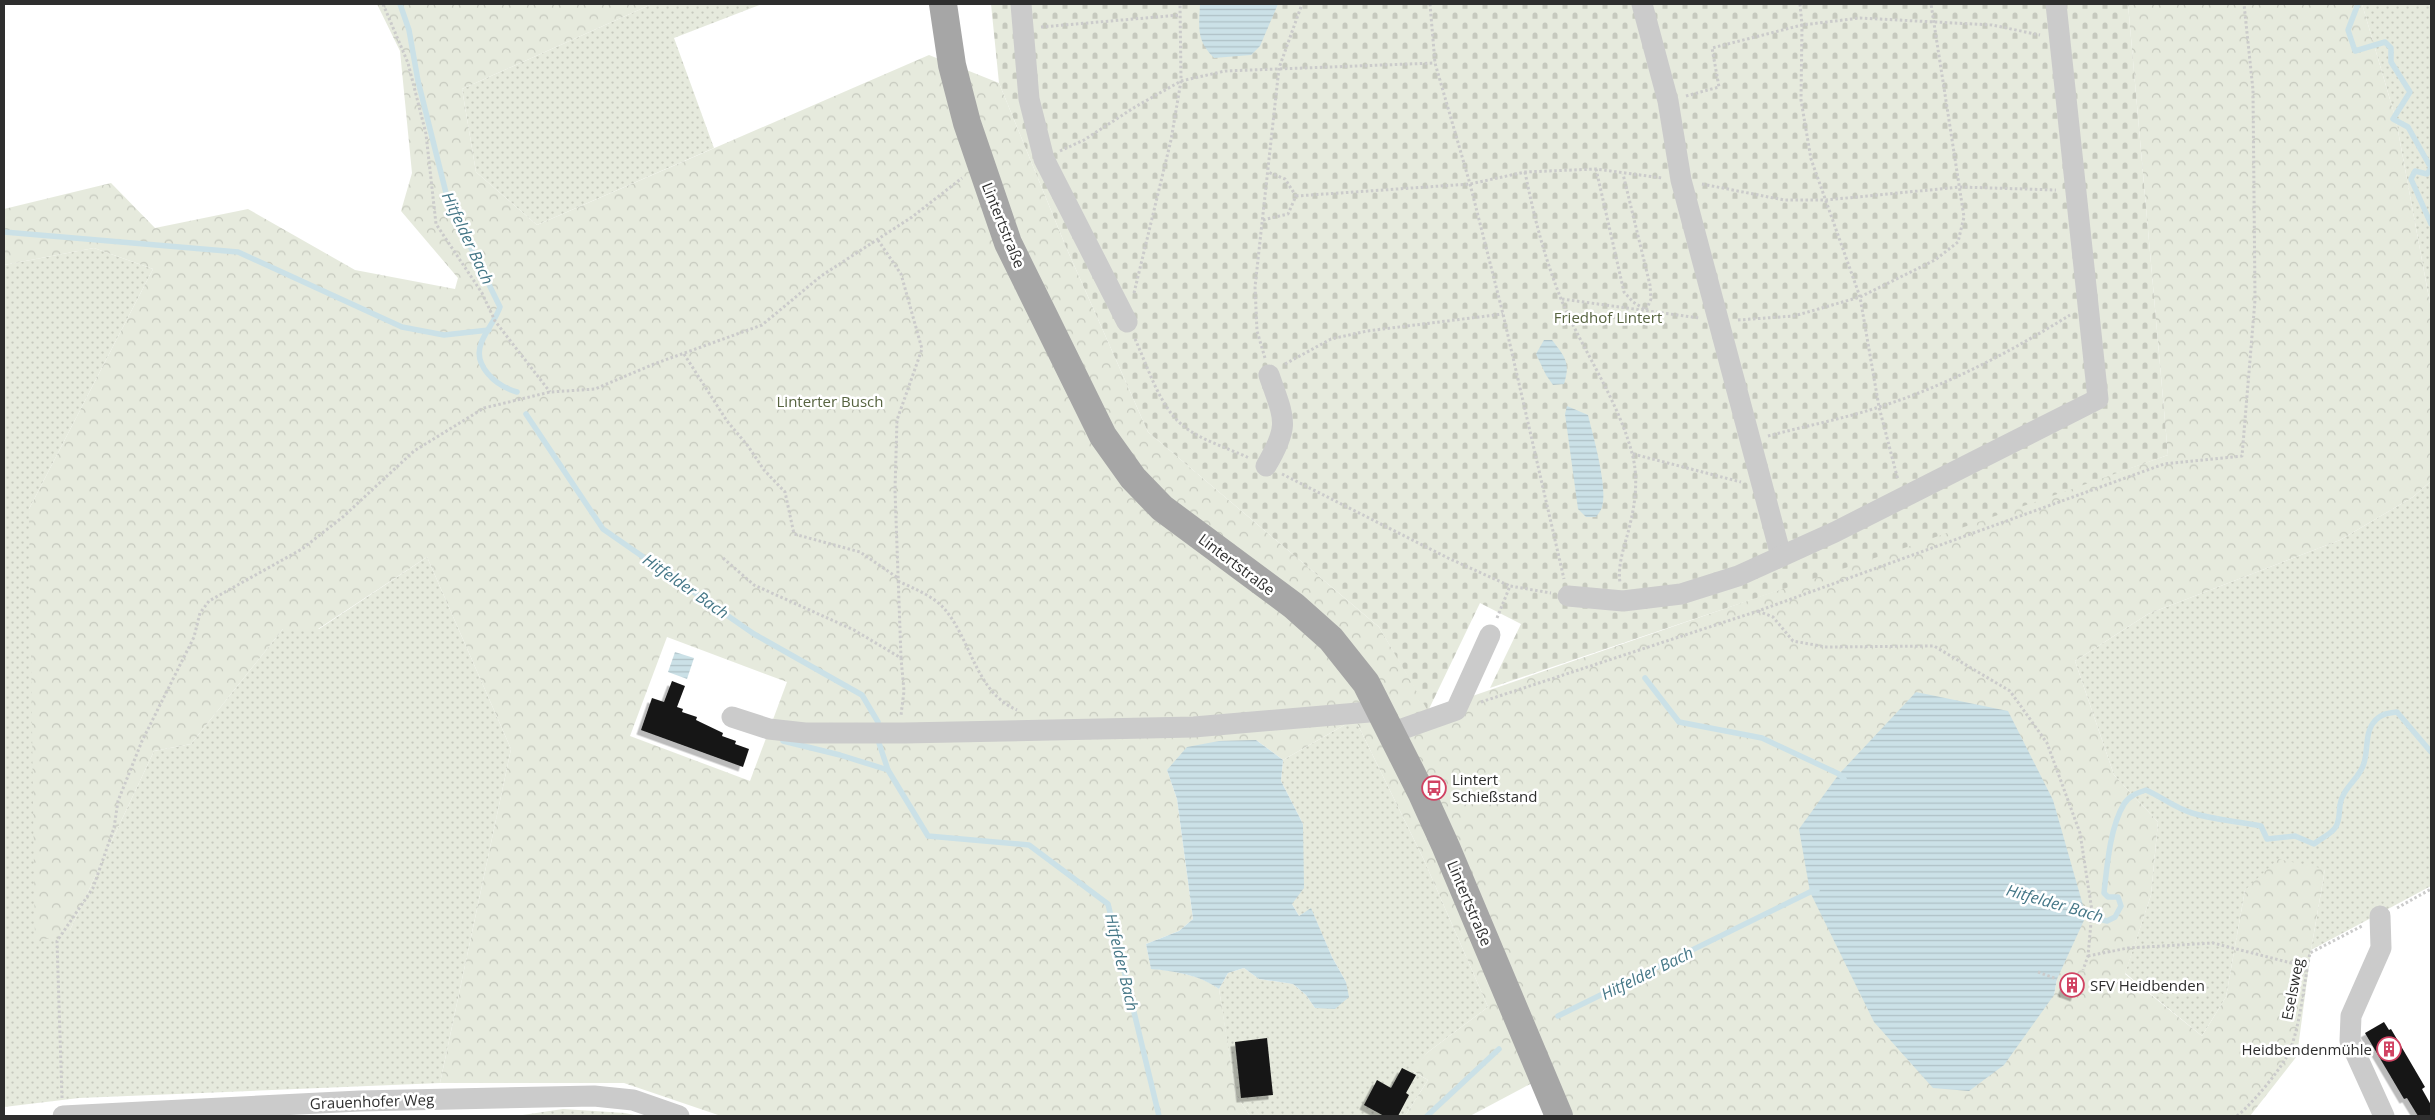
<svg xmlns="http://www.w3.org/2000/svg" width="2435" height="1120" viewBox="0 0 2435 1120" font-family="'Open Sans',sans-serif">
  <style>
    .grass { fill: url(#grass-dots) }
    .forest { fill: url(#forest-crowns); fill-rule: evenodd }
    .cemetery { fill: url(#cemetery-stones) }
    .water { fill: url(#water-rules) }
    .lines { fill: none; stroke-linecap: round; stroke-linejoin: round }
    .stream { stroke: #cbe1e7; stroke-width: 5.5 }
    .building { fill: #151515; filter: url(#shadow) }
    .path { stroke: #cbcbcb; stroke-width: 3; stroke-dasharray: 2.5 2.5; stroke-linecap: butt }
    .minor { stroke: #cbcbcb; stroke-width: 21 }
    .major { stroke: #a6a6a6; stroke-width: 28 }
    .labels { text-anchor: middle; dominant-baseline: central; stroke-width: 5; stroke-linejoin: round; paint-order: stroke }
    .street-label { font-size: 15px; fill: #2e2e2e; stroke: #fff }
    .park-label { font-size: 15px; fill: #576440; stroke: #fff }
    .poi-label { font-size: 15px; fill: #2e2e2e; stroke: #fff; text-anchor: start }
    .water-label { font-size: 16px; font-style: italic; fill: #457787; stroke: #fff }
  </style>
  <defs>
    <pattern id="grass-dots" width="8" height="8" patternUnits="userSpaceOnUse" patternTransform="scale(1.25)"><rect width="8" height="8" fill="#e6eadd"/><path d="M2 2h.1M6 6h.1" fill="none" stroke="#c6c9be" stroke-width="1.8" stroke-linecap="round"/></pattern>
    <pattern id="forest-crowns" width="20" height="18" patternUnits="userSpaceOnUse" patternTransform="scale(1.25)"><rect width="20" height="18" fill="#e6eadd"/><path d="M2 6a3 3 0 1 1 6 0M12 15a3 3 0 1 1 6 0" fill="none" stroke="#c6c9be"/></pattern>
    <pattern id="cemetery-stones" width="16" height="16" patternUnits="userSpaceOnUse" patternTransform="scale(1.25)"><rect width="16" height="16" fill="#e6eadd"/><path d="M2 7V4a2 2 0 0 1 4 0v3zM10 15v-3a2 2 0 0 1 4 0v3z" fill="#c6c9be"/></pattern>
    <pattern id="water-rules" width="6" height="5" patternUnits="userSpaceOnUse" patternTransform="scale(1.25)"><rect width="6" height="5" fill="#cbe1e7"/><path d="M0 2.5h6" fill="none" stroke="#afc1c6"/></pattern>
    <filter id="shadow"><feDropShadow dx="-4.5" dy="4.5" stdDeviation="0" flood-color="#0004"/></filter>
  </defs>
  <rect width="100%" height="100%" fill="#fff"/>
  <g class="grass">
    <polygon points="652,4 762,4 674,38 714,148 537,225 476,172 462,89"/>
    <polygon points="2362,4 2431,4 2431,309 2396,120"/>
    <polygon points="94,248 153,269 29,509 70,930 154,751 191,744 283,629 319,629 427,557 511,749 440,1083 79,1098 4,1107 4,265"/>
    <polygon points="2431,481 2431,886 2311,950 2325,869 2245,890 2226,997 2202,1036 2125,973 2151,895 2158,822 2114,775 2075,661 2148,614 2340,540 2413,497"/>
    <polygon points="1355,719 1424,860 1488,1007 1428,1052 1412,1071 1428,1080 1405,1116 1250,1116 1236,1095 1226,1035 1219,989 1228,973 1244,968 1259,979 1293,984 1306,995 1315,1008 1346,982 1332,957 1311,909 1299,916 1292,904 1303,824 1281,781 1283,760"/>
    <polygon points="563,1109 625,1113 639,1116 516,1116"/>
  </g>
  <path class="forest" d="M 377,4 L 652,4 L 462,89 L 476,172 L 537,225 L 929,55 L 999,83 L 1066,247 L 1148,432 L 1379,627 L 1429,711 L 2168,455 L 2128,4 L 2362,4 L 2396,120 L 2431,309 L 2431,481 L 2413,497 L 2340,540 L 2148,614 L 2075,661 L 2114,775 L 2158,822 L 2151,895 L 2125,974 L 2202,1036 L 2226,997 L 2245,890 L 2278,859 L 2325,869 L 2311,950 L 2297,1056 L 2250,1116 L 1550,1116 L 1536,1081 L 1470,1116 L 1405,1116 L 1428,1080 L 1411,1070 L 1428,1052 L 1488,1007 L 1424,860 L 1355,719 L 1283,760 L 1256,740 L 1167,770 L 1177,799 L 1193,919 L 1179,931 L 1146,944 L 1151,968 C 1174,972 1200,974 1219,989 L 1236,1095 L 1250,1116 L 721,1116 L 624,1083 L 440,1083 L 511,749 L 427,557 L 318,629 L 283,629 L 191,744 L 154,751 L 70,930 L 35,943 L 29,509 L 153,269 L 94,248 L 4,265 L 4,209 L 111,183 L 155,228 L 248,209 L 355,270 L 455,289 L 458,278 L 401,211 L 412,173 L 400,51 ZM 667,637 L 787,682 L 750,781 L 630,736 ZM 2069,973 L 2082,978 L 2075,997 L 2062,992 ZM 2057,979 L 2054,995 L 1933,1088 Z"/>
  <polygon class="cemetery" points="991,4 2128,4 2168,455 1910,546 1490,688 1521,624 1480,603 1428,711 1379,627 1148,432 1066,247 999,83"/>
  <g class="water">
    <path d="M 1200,4 L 1278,4 L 1260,46 L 1251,55 L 1214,58 C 1196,40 1199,28 1200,4 Z"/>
    <path d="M 1544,340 L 1552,340 C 1565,357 1571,363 1564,384 L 1553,385 L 1546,375 L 1536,354 Z"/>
    <path d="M 1567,406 L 1588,415 C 1593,436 1608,487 1602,507 C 1601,511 1598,514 1596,517 L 1586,517 L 1578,509 L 1565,414 Z"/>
    <polygon points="675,652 694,658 687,679 668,672"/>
    <polygon points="1916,692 2008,711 2053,800 2086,916 2057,979 2054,995 2004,1065 1969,1091 1933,1088 1874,1022 1810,892 1799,829 1839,774"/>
    <path d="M 1256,740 L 1283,760 L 1281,781 L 1303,824 L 1304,888 L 1292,904 L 1299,916 L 1311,908 L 1332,957 L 1346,982 L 1349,997 L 1335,1009 L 1315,1008 L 1306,995 L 1293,984 L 1259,979 L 1244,968 L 1228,973 L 1219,989 C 1200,975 1174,971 1151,969 L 1146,944 L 1179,931 L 1193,919 L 1177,799 L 1167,770 L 1187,747 L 1219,741 Z"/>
  </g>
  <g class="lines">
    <g class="stream">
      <path d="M 400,4 L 409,30 L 418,81 L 448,201 L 500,307 C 496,319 487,329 482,341 C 471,365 496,386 517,392"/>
      <polyline points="2358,4 2348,30 2355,51 2385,42 2391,48 2391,62 2410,92 2393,119 2408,127 2431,168 2427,174 2415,171 2411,179 2431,224"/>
      <polyline points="4,232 238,252 402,327 444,335 489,330"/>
      <polyline points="526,414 603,529 754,634 862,695 878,722"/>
      <polyline points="1645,678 1679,722 1762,738 1839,774 1844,779"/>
      <polyline points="878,740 888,770 928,836 1029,845 1108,904 1159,1116"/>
      <polyline points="783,741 840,755 888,770"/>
      <path d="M 2079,914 L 2107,921 L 2115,917 L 2121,906 L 2118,897 L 2108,897 L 2104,893 C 2107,866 2110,827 2124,804 C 2129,796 2137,793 2146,790 C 2162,797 2175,808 2192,813 C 2214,820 2237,821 2261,826 L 2267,839 L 2295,836 L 2314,844 C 2320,839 2331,834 2335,828 C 2340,822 2339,812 2340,805 C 2342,788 2360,779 2364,763 C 2368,751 2365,732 2374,722 C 2380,714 2388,713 2397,712 L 2431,752"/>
      <polyline points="1558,1016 1810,892 1817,890"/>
      <polyline points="1427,1116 1499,1049"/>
    </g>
  </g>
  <g class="building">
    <polygon points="672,681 685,686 677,707 683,709 682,712 697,717 696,720 723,733 722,736 736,741 735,744 749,749 743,767 641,730 652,698 664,702"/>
    <polygon points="2069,973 2082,978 2075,997 2062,992"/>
    <polygon points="2384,1022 2389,1030 2391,1029 2425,1087 2422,1089 2431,1105 2431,1116 2418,1116 2407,1098 2404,1099 2365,1033"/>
    <polygon points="1267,1038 1273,1095 1241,1098 1235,1042"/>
    <polygon points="1402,1068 1416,1075 1406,1093 1409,1095 1398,1116 1384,1116 1364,1105 1377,1080 1391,1088"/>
  </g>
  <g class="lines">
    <g class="path">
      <polyline points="383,4 408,63 426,134 436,224 482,293 495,321 550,392"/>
      <polyline points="1430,4 1435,63 1470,184 1503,314 1564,579"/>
      <polyline points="1800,4 1802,25 1801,100 1811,159 1860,297 1879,407 1898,480"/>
      <polyline points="1041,27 1180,15"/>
      <polyline points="1686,96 1719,87 1712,48 1802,25 1860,18 1992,25 2040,35"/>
      <polyline points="1060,151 1084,140 1135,107 1181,81 1225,71 1435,63"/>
      <polyline points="1596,169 1624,292 1633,302 1646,310 1651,299 1650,285 1623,174"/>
      <path d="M 1525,172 C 1534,217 1544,256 1561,299 C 1583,351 1617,398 1632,453 C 1638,475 1636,499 1631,520 C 1627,541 1617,561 1620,583"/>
      <polyline points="1702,184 1784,200 1826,200 1960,187 2056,190"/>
      <polyline points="1296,196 1470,184 1525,172 1596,169 1662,178"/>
      <polyline points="1263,220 1288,214 1296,196 1285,179 1268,172"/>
      <polyline points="878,240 901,274 922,349 897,420 895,490 901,658"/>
      <polyline points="1134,293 1171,140 1181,81 1180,4"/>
      <polyline points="1562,299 1699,318"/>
      <polyline points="1738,320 1794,316 1860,297 1935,260 1958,242 1964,217 1931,4"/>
      <path d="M 1135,339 C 1147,365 1156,396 1175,418 C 1192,438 1226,447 1249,458"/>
      <polyline points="684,354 727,421 748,446 764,470 785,492 794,534 860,552 898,578"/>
      <polyline points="1265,358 1257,331 1255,287 1279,68 1302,4"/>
      <polyline points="1285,364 1331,339 1367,331 1503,314"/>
      <path d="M 1768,436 C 1805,426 1843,419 1879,407 C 1946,386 2010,352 2070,315"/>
      <polyline points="1633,454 1741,482"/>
      <polyline points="1282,474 1448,558 1510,586"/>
      <polyline points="723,558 754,585 854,630 901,658 904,691 901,715"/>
      <path d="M 898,581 C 915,589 936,597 947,612 C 972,644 977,693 1017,710"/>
      <polyline points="1758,611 1773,617 1793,641 1826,647 1934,646 2010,691 2047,743 2080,833 2092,911 2088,956 2083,970"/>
      <polyline points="1497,618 1510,586 1551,593"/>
      <polyline points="1481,702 1758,611 2164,464 2242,456 2255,300 2253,90 2244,4"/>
      <polyline points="2397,908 2431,889"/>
      <polyline points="2088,956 2128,948 2213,943 2307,967"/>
      <polyline points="2038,972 2057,979"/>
      <polyline points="62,1098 57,941 93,888 114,828 118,801 142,741 194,637 200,613 209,601 302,549 344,516 414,451 484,408 550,392 595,389 654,364 762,325 821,276 912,217 962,178"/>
      <path d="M 2237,1116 C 2253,1103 2275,1076 2286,1058 C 2300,1034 2304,981 2310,953 L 2362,926"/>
    </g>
    <g class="minor">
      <polyline points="1021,4 1029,99 1044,159 1127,322"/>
      <polyline points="1642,4 1668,101 1681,180 1781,556"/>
      <path d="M 1266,466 C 1291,424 1284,419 1269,375"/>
      <polyline points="1568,596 1623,601 1681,594 1738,576 1835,532 2098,399 2056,4"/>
      <polyline points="732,717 769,729 805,733 904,733 1194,727 1381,711"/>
      <polyline points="1391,733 1456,710 1490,635"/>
      <polyline points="2380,916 2381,948 2351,1016 2350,1041 2384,1116"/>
      <polyline points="63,1116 360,1101 594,1096 633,1100 679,1116"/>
    </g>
    <polyline class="major" points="943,4 952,65 967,123 1008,243 1103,436 1133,478 1162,508 1294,606 1331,639 1366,683 1422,794 1446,847 1559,1116"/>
  </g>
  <defs>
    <g id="bus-ring" transform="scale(1.25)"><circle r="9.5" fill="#fff" stroke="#d14363" stroke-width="1.5"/><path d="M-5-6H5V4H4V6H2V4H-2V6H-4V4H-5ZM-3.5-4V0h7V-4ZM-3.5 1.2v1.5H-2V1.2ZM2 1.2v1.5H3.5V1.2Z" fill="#d14363"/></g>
    <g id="building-ring" transform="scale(1.25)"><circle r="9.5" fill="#fff" stroke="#d14363" stroke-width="1.5"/><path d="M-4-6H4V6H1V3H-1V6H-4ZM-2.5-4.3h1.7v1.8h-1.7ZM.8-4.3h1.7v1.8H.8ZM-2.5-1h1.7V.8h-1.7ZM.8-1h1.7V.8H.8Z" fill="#d14363"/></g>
  </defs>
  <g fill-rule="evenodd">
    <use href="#bus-ring" x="1434" y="788"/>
    <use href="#building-ring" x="2072" y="985"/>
    <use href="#building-ring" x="2389" y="1049"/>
  </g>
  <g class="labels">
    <g class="street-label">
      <text transform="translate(1004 225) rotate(68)">Lintertstraße</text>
      <text transform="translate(1237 564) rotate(37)">Lintertstraße</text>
      <text transform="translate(1470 903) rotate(67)">Lintertstraße</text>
      <text transform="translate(2292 989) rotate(-79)">Eselsweg</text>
      <text transform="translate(372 1101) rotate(-2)">Grauenhofer Weg</text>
    </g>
    <g class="park-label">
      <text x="1608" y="317">Friedhof Lintert</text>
      <text x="830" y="401">Linterter Busch</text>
    </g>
    <g class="poi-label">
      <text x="1452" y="779">Lintert<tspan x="1452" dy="17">Schießstand</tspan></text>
      <text x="2090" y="985">SFV Heidbenden</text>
      <text x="2372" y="1049" text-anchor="end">Heidbendenmühle</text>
    </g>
    <g class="water-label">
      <text transform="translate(468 238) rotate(65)">Hitfelder Bach</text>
      <text transform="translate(686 586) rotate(35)">Hitfelder Bach</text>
      <text transform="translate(2055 903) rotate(16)">Hitfelder Bach</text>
      <text transform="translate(1122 962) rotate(77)">Hitfelder Bach</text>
      <text transform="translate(1647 973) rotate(-26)">Hitfelder Bach</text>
    </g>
  </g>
  <rect width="2435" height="1120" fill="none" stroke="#2e2e2e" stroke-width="10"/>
</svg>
